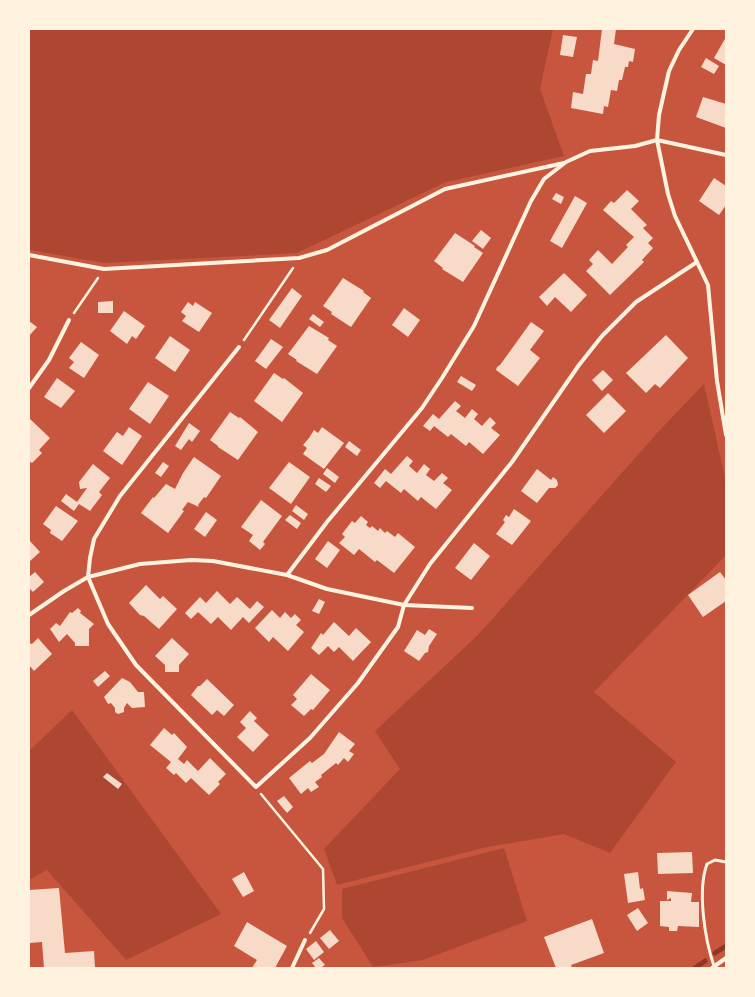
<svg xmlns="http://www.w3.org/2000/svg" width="755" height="997" viewBox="0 0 755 997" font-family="Rubik,sans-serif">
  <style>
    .green { fill: #ae4732 }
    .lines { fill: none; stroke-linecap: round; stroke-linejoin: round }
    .stream { stroke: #8f3625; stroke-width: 5 }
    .building { fill: #f7dbc8 }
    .path { stroke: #fff3e0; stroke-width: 2.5 }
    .service { stroke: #fff3e0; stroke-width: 3 }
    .minor { stroke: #fff3e0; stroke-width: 4 }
  </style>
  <rect width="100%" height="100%" fill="#c8553d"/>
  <g class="green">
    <polygon points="29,29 553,29 540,89 564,156 446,182 297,253 105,263 29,250"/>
    <polygon points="704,384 726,482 726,555 594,692 676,762 610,853 564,834 487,847 337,885 324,849 400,769 375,731 478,635 659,431"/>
    <polygon points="72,710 221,914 126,960 47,870 29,880 29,751"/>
    <polygon points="504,848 527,921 423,960 373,967 342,918 342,889"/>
  </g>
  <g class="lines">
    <g class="stream">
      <polyline points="715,953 726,946"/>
      <polyline points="695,968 705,961"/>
    </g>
  </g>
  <g class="building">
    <polygon points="602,29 616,29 614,44 635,49 633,62 629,61 628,67 625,67 622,80 619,80 617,91 611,90 608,107 604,106 603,114 571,108 573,92 583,94 586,74 591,74 593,60 598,61"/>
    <polygon points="563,35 577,37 573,57 560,55"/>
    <polygon points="726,37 726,65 714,58"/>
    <polygon points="706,58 719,66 714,74 701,67"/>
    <polygon points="703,97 726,104 726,128 696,117"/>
    <polygon points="714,178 726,186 726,205 719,215 699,201"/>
    <polygon points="627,190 639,201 631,209 647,225 643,228 653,238 648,243 653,248 642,260 644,262 610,295 586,271 593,264 589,260 598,250 612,264 628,247 626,245 634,237 603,210 611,201 614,203"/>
    <polygon points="556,193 564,197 561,204 552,199"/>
    <polygon points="575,196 587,203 562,248 550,241"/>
    <polygon points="481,230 491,238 483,249 472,241"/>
    <polygon points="455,233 475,246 474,247 483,253 463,282 442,269 443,268 434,261"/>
    <polygon points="564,273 587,295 571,312 555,297 547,306 539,297"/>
    <polygon points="343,278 364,291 363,292 371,298 351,327 331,314 332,312 323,306"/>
    <polygon points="292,288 302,296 280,328 269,320"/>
    <polygon points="113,301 113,313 98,313 98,302"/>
    <polygon points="188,302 193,306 195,302 212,313 199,332 182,321 186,316 181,312"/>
    <polygon points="404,308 420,320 408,337 392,325"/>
    <polygon points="124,311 145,326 136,339 132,336 127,344 110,331"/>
    <polygon points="313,314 324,322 320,327 309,319"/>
    <polygon points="29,321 37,327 29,336"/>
    <polygon points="531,322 544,331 530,350 540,358 518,386 496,370 497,367 500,365"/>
    <polygon points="309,326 329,338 328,340 337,346 317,374 296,361 297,360 288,354"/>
    <polygon points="666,335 688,358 660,388 655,384 646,393 626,373"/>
    <polygon points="170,336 190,350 175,372 155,358"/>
    <polygon points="271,339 283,347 266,369 255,361"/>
    <polygon points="81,342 99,355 84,378 69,368 74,362 69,358"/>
    <polygon points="603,370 613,380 602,391 592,380"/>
    <polygon points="274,373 283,379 284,378 303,393 282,422 254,401"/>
    <polygon points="461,376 476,385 472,391 457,382"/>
    <polygon points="57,378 75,391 61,408 44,397"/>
    <polygon points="148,382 169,396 150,424 129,409"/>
    <polygon points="608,393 626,411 604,433 586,415"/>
    <polygon points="455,401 461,406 456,411 465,418 472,409 478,414 474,419 482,426 490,417 496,423 491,428 500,435 483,454 469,442 466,446 451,434 448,437 434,426 430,431 423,426 433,414 439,419"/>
    <polygon points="230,412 239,418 240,417 258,432 238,460 218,447 218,446 210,440"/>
    <polygon points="29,418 50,438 39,450 42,453 32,463 29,461"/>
    <polygon points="189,423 200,431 192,442 189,439 181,450 175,446"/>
    <polygon points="129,427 142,436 122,465 103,451 117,432 123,436"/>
    <polygon points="322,427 344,443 324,469 303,454 307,448 303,445 309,438 314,430 318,433"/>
    <polygon points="349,441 361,450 357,456 345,447"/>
    <polygon points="407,456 413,461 409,466 417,473 424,464 430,469 426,475 434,481 442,473 448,478 443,483 452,490 436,509 421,497 418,501 404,489 401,493 386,481 380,488 374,483 385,469 391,474"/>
    <polygon points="194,457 221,476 206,498 204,497 198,505 199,507 188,502 182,510 184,511 168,533 141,513 153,497 154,498 166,484 175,489 183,473"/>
    <polygon points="163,462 169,466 161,477 155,473"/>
    <polygon points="289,462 310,477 291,504 269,488"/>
    <polygon points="93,464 110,478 99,492 102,495 90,511 79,504 74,511 61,501 66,494 77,502 87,488 80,489 79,482"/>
    <polygon points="327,468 339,477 335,483 323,474"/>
    <polygon points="537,469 551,480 553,477 557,480 558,485 555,488 549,488 537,503 521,491"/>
    <polygon points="319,478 331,486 326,492 315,484"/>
    <polygon points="261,500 282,516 263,542 265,544 260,550 249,541 253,535 241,527"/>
    <polygon points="296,505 308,514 304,520 292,511"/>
    <polygon points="56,506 78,521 62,541 50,533 51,530 43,524"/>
    <polygon points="514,509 531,521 512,545 496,534 505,522 503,520 506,515 509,517"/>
    <polygon points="206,512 217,520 205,537 194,529"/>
    <polygon points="290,515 301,523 297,529 285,520"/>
    <polygon points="361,516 368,522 366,525 370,528 372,526 378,531 380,528 385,533 387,531 395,537 398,533 415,547 394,573 377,560 375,562 359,549 354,555 339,543 345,537 342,534 352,521 355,523"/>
    <polygon points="29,540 40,552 29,562"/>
    <polygon points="328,541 340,550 327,568 315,559"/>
    <polygon points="474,543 490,556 471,580 455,568"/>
    <polygon points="35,572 44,582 33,592 29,588 29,577"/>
    <polygon points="720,572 726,580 726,601 703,617 688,595"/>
    <polygon points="146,585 160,599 163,596 177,609 159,629 144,616 140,615 129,603"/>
    <polygon points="217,591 230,604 237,597 250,609 257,601 264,607 249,623 243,617 231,630 218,617 211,624 198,612 191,619 185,613 200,597 206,603"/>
    <polygon points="319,599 325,602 319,614 312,611"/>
    <polygon points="78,608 81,611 80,613 94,624 89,629 89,646 75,646 75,643 67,634 59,642 50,629 56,623 60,626 70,612 72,613"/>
    <polygon points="272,610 280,618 285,612 291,618 295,614 301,620 296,625 304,632 288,651 273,637 269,642 255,628"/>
    <polygon points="334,622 349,636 356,628 371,642 353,661 339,647 334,652 328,646 319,655 311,648 321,633 323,635"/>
    <polygon points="429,629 437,634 429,646 428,652 425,653 419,661 404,651 417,630 425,635"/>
    <polygon points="38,638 52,654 34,671 29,665 29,643 32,644"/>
    <polygon points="172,638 189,654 179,665 179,672 165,672 165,665 155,656"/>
    <polygon points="105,671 110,676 98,687 93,681"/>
    <polygon points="311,674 330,690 313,710 311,709 304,716 291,705 297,699 293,695"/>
    <polygon points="122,678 130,682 138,692 144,692 145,707 132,708 127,703 124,708 124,712 118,714 115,712 115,708 111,703 108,704 104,697"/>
    <polygon points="207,679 234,705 224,716 217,710 212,715 191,695 198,686 200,686"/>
    <polygon points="250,711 257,718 254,721 269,735 253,752 237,737 246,728 240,722"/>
    <polygon points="164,728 172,735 174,733 187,747 178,759 184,764 187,760 198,771 210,758 226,774 218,782 220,784 209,795 191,778 186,783 176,773 174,775 166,768 171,762 150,745"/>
    <polygon points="339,732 355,744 349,751 354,754 348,762 344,758 338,765 336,763 321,775 322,777 315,782 319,787 311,792 308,788 301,794 289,778 310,761 312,763 324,754"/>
    <polygon points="107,773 122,784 118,789 103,777"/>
    <polygon points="284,796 293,807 287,813 277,801"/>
    <polygon points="692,852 693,873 658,874 657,853"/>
    <polygon points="244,872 254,891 243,897 232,879"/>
    <polygon points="638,872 640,889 643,888 645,900 628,903 624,874"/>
    <polygon points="59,888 65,953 94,951 95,968 44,968 42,942 30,943 29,890"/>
    <polygon points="667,891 692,893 691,902 699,902 699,927 678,926 677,931 669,931 669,927 660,926 660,901 671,901 671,898 667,900"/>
    <polygon points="638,908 648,923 637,931 627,915"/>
    <polygon points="592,919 604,953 571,965 572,968 556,968 544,937"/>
    <polygon points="247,922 287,946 275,968 252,968 257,960 234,946"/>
    <polygon points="330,930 339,941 329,949 320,938"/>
    <polygon points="316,941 324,952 314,960 306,949"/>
    <polygon points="319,958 325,965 320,968 316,968 312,963"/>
  </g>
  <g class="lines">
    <g class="path">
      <polyline points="74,313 98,278"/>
      <polyline points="244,340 293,268"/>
      <polyline points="261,794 323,869 324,909 310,933"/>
    </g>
    <path class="service" d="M 714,966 C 705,940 697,891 707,864 L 715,860 L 726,862"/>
    <g class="minor">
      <polyline points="693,29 679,50 669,71 659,115 657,140 668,194 675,216 708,285 717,381 726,435"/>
      <polyline points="29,255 104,269 299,258 327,250 445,189 564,163"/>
      <polyline points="239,347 120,496 94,539 90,558 88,577 108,624 136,665 256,787 310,738 358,683 398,627 404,605 430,564 512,462 579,365 602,336 636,302 697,262"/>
      <polyline points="29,388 49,360 69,320"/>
      <polyline points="287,575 327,522 422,408 442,378 474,326 531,201 544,179 566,162 590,151 635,146 657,140 726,155"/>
      <polyline points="29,615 64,591 88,577 140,564 191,560 213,561 287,575 327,589 404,605 472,608"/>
      <polyline points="292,968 305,940"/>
      <polyline points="712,968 726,958"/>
    </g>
  </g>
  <rect width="755" height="997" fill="none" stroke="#fff3e0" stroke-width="60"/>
</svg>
